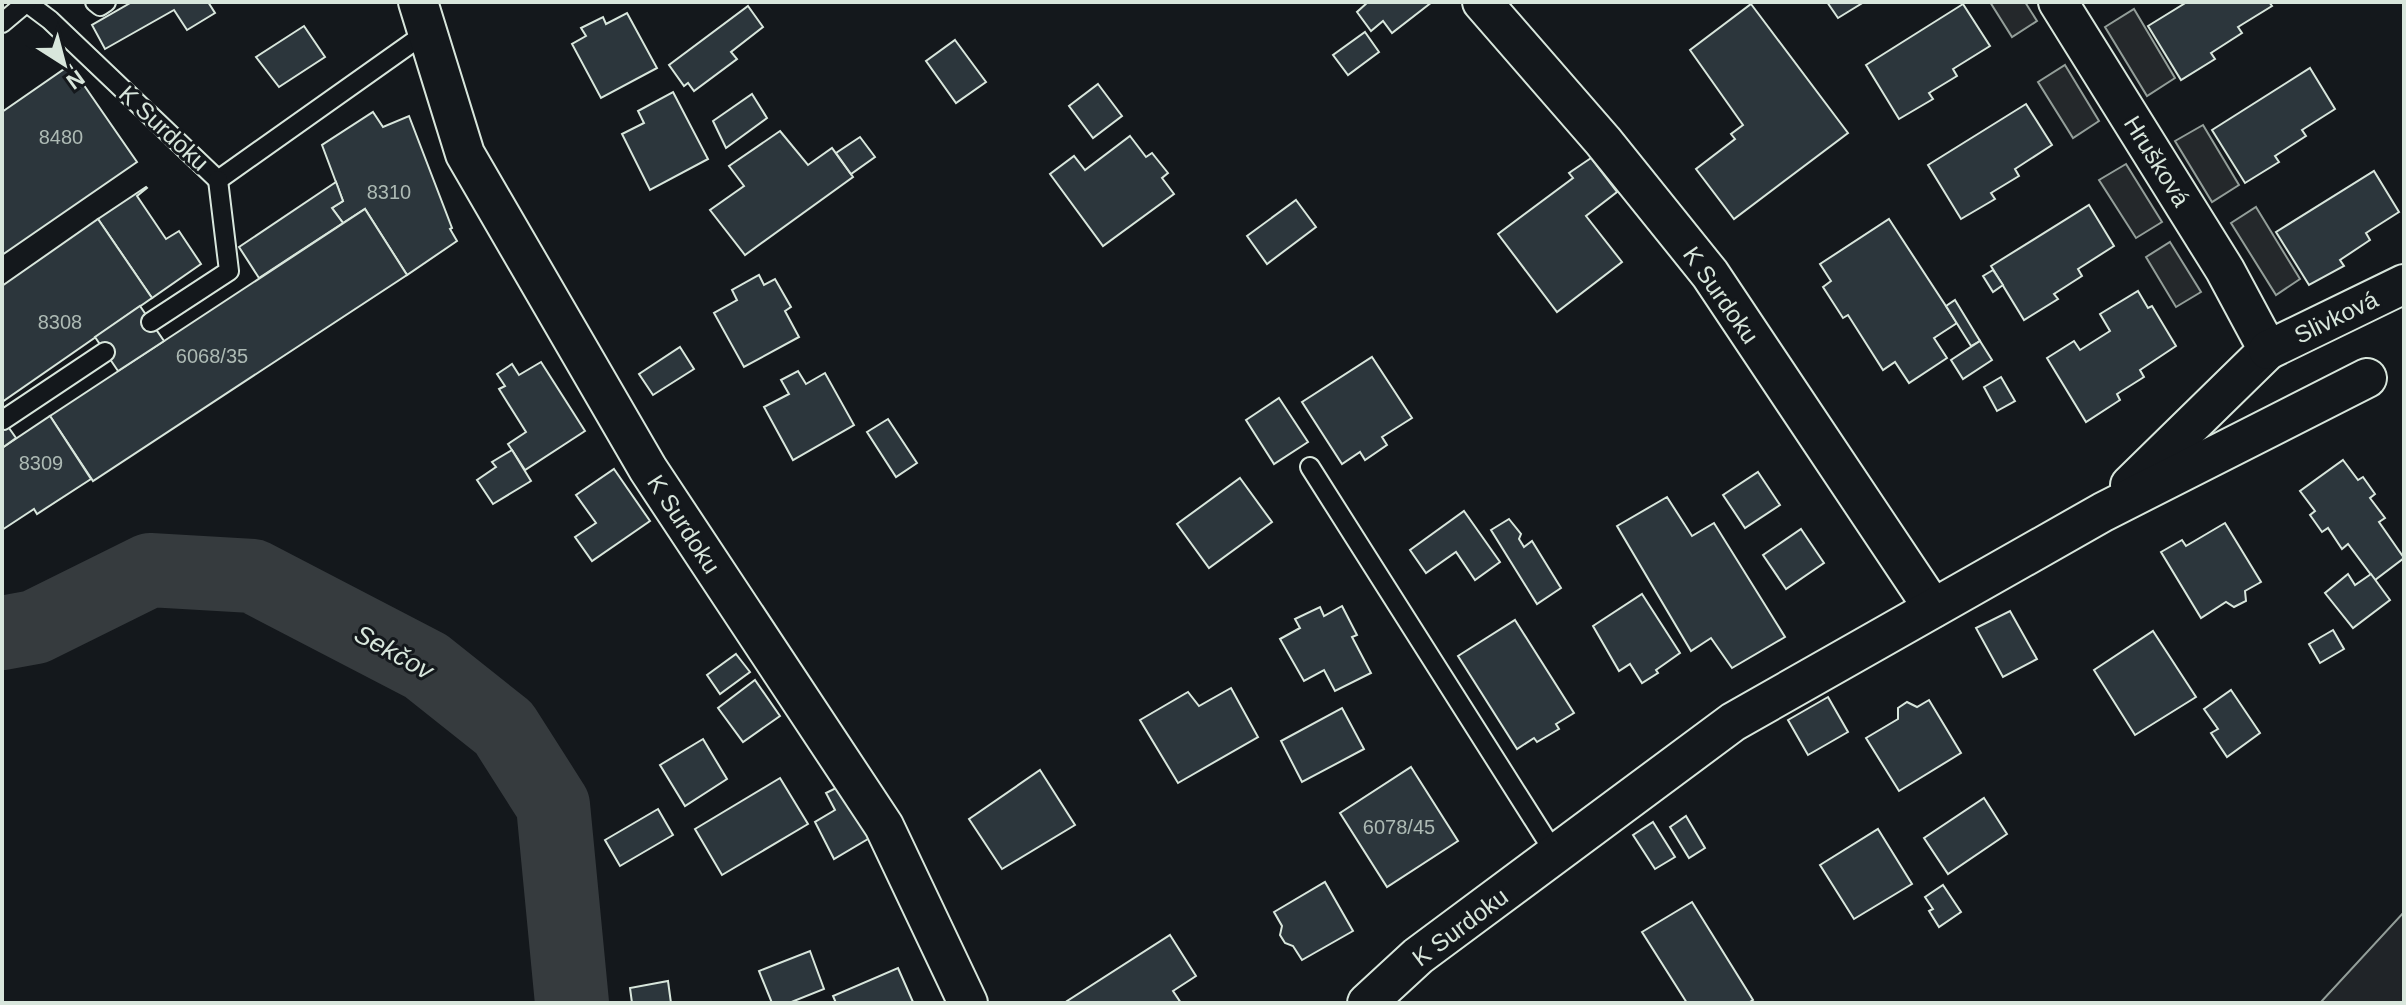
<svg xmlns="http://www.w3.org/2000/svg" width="2406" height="1005" viewBox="0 0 2406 1005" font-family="Arial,sans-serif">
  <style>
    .green { fill: #202428; stroke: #939e99; stroke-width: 2 }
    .parking { fill: #24282b; stroke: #939e99; stroke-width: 2 }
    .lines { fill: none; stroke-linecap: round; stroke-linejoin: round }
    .river { stroke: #363b3e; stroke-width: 74 }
    .building { fill: #2c363c; stroke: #d8e6dc; stroke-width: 2 }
    .lane-casing { stroke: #d8e6dc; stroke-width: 22 }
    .street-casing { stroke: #d8e6dc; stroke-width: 42 }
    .lane { stroke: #14181c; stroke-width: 18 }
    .street { stroke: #14181c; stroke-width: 38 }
    .labels { text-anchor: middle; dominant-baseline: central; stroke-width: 6; stroke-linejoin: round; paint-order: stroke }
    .number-label { font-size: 20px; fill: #adbab4 }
    .street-label { font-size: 24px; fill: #d8e6dc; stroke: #14181c }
    .water-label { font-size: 26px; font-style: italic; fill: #d8e6dc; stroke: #14181c }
  </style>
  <rect width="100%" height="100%" fill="#14181c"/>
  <polygon class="green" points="2404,912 2404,1003 2320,1003"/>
  <g class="parking">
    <polygon points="1990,2 2025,2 2037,21 2012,37"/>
    <polygon points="2134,9 2175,78 2147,96 2105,27"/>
    <polygon points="2065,65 2099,121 2073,138 2038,82"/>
    <polygon points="2203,125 2239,185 2212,202 2175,141"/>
    <polygon points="2126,164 2162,222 2136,238 2099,180"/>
    <polygon points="2256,207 2300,279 2276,295 2231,223"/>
    <polygon points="2170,242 2201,292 2176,307 2146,257"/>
  </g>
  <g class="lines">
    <polyline class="river" points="2,633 35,627 150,570 253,576 426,666 504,728 553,805 572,1003"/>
  </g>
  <g class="building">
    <polygon points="132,2 208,2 215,13 187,30 174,10 105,49 92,25"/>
    <polygon points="1368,2 1432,2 1392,33 1383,21 1371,31 1357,12"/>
    <polygon points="1827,2 1864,2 1838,18"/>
    <polygon points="2187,2 2269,2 2272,6 2238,27 2242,33 2211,53 2215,59 2181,80 2148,26"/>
    <polygon points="1751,4 1848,133 1734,219 1696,169 1735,139 1731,134 1743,125 1690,50"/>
    <polygon points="1963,4 1990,46 1953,69 1957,76 1929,93 1933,99 1899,119 1866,65"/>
    <polygon points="748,6 763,27 731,52 737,59 694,91 688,83 684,86 669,65"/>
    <polygon points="627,13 657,68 601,98 572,44 586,36 581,28 603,17 606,24"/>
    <polygon points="304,26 325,57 279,87 256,57"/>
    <polygon points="1365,32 1379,52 1348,75 1333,55"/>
    <polygon points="955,40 986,82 956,103 926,61"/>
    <polygon points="70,65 137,162 2,255 2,112"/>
    <polygon points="2310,68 2335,109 2302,130 2306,136 2275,156 2279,162 2245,183 2212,130"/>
    <polygon points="1098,84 1122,116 1093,138 1069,106"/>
    <polygon points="673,92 708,159 650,190 622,134 644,123 638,111"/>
    <polygon points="752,94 767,118 726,148 713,121"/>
    <polygon points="2026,104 2052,145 2015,169 2019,176 1991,193 1995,199 1961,219 1928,165"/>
    <polygon points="373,112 383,127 409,116 452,228 450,229 457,241 407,275 365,209 343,223 332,208 343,201 322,145"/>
    <polygon points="780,131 808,165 832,148 853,177 745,255 710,210 744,186 729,166"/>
    <polygon points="1130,136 1146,157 1152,153 1168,173 1162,178 1174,194 1103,246 1050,174 1074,156 1085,170"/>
    <polygon points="860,137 875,157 851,174 836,153"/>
    <polygon points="1591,158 1617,192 1586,216 1622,262 1557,312 1498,234 1573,178 1569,173"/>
    <polygon points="2374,171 2399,212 2366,233 2370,240 2340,260 2344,266 2309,285 2276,232"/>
    <polygon points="336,182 343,201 332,208 343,223 259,278 239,247"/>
    <polygon points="146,187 147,188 137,196 166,239 179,231 201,264 152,298 98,219"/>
    <polygon points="1296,200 1316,227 1267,264 1247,236"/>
    <polygon points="2089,205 2114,246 2078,269 2082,276 2054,294 2058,299 2024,320 1991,266"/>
    <polygon points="365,209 407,275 93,481 50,416"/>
    <polygon points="98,219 152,298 2,402 2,286"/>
    <polygon points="1889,219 1957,323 1934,338 1947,358 1909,383 1895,362 1883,370 1848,315 1843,318 1823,287 1831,281 1820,264"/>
    <polygon points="1993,270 2003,285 1993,292 1983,276"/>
    <polygon points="759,275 764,285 775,279 791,307 785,311 799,337 744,367 714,313 737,300 732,290"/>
    <polygon points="2138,291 2148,308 2152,306 2176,346 2140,370 2144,377 2117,394 2120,400 2086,422 2047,358 2074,341 2080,350 2110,331 2100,314"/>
    <polygon points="1955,300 1980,341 1971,346 1946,306"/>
    <polygon points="140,306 164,341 118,371 95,337"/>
    <polygon points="1980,341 1992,360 1963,379 1951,360"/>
    <polygon points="680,347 694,369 653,395 639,374"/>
    <polygon points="1372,357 1412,418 1382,437 1387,445 1365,460 1360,452 1342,464 1302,402"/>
    <polygon points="541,362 585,431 525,470 508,444 526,432 499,389 505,386 497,374 512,364 519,375"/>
    <polygon points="798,371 806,384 825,373 854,425 793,460 764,407 789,394 781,380"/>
    <polygon points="2001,377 2015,401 1997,411 1984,387"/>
    <polygon points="1279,398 1308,442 1274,464 1246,420"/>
    <polygon points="50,416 91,479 37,514 34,509 2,530 2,448"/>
    <polygon points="2,418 16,438 2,448"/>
    <polygon points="888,419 917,463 896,477 867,432"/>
    <polygon points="512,450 531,481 493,504 477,480 496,467 492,462"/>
    <polygon points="2343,460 2358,480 2363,477 2375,494 2370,498 2385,518 2379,522 2404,558 2375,580 2348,544 2342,549 2328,528 2322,532 2310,515 2315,511 2300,491"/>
    <polygon points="614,469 650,521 592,561 575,537 596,523 576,495"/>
    <polygon points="1758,472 1780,505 1745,528 1723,495"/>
    <polygon points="1240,478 1272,522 1209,568 1177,524"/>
    <polygon points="1667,497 1692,536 1714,523 1785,637 1732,668 1711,638 1691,651 1617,526"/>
    <polygon points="1464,511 1500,562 1475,580 1456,552 1426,573 1410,550"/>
    <polygon points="1509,519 1521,534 1519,539 1524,547 1532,541 1561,588 1537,604 1491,530"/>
    <polygon points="2225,523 2261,582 2245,591 2246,601 2234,607 2226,602 2201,618 2161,552 2182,540 2186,546"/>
    <polygon points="1801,529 1824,563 1786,589 1763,555"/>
    <polygon points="2348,574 2355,585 2371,574 2390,600 2353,628 2325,593"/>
    <polygon points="1642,594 1680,653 1656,670 1658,673 1642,683 1630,664 1619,671 1593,626"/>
    <polygon points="1342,606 1357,635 1352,637 1371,673 1335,691 1324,670 1304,681 1280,639 1300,628 1295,619 1320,607 1324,616"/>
    <polygon points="2010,611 2037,659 2003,677 1976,628"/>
    <polygon points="1515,620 1574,713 1556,724 1559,729 1537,742 1534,738 1517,749 1458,656"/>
    <polygon points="2333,630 2344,649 2320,663 2309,644"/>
    <polygon points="2153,631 2196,697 2135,735 2094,670"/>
    <polygon points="736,654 750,672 720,694 707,675"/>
    <polygon points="755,680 780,716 743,742 718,708"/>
    <polygon points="1231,688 1258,737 1178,783 1140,720 1188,692 1199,706"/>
    <polygon points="2231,690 2260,733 2227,757 2211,733 2218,729 2204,709"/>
    <polygon points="1828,697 1848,732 1808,755 1788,720"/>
    <polygon points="1929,700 1961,753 1899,791 1866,738 1898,719 1898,708 1907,702 1917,707"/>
    <polygon points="1342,708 1364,749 1302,782 1281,741"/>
    <polygon points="703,739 727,779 685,806 660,765"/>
    <polygon points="1411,767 1458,841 1387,887 1340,813"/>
    <polygon points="1040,770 1075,825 1002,869 969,819"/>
    <polygon points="780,778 808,824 722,875 695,829"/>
    <polygon points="842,785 873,836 834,859 815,822 835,810 826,793"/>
    <polygon points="1984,798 2007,834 1948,874 1924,838"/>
    <polygon points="658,809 673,835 620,866 605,840"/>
    <polygon points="1686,816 1705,848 1689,858 1670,827"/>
    <polygon points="1653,822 1675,857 1655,869 1633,835"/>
    <polygon points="1878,829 1912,884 1854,919 1820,865"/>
    <polygon points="1325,882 1353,931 1302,960 1293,946 1285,943 1280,935 1282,926 1274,912"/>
    <polygon points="1943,885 1961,912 1939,927 1929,911 1933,909 1925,897"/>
    <polygon points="1692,902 1753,1000 1748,1003 1687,1003 1642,932"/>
    <polygon points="1170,935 1196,976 1173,991 1181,1003 1064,1003"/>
    <polygon points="810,951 824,989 789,1003 772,1003 759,971"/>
    <polygon points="898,968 913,1002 836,1003 833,996"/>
    <polygon points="668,981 671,1003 632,1003 630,988"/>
  </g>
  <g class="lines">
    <g class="lane-casing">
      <g id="lane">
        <polyline points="26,2 50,20 218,180 427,32"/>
        <polyline points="95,2 100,6 106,2"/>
        <polyline points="2,23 27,2"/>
        <polyline points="151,322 229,271 218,180"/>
        <polyline points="3,420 105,352"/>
        <polyline points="1310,467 1556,855"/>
      </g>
    </g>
    <g class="street-casing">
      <g id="street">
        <polyline points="418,2 465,154 648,469 884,826 968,1003"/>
        <polyline points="1482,2 1603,141 1710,274 1933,608"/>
        <polyline points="2058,2 2225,270 2268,350 2130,485"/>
        <polyline points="2268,350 2404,284"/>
        <polyline points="1367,1003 1418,956 1733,722 2103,512 2367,378"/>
      </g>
    </g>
    <use href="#lane" class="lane"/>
    <use href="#street" class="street"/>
  </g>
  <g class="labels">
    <g class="number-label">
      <text x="61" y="137">8480</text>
      <text x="389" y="192">8310</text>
      <text x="60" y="322">8308</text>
      <text x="212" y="356">6068/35</text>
      <text x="41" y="463">8309</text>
      <text x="1399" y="827">6078/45</text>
    </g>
    <g class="street-label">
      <text transform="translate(164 128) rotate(43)">K Surdoku</text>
      <text transform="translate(2157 161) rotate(58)">Hrušková</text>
      <text transform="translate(1721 295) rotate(55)">K Surdoku</text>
      <text transform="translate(2336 317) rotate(-26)">Slivková</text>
      <text transform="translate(684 524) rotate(57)">K Surdoku</text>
      <text transform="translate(1460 927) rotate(-37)">K Surdoku</text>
    </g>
    <g class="water-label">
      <text transform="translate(394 652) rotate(29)">Sekčov</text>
    </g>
  </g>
  <rect width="2406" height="1005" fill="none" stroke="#d8e6dc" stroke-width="8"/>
  <g transform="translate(64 64) rotate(144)" stroke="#14181c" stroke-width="6" paint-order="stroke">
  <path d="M0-6L14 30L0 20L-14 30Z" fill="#d8e6dc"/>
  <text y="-12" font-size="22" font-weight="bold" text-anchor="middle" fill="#d8e6dc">N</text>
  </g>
</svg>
